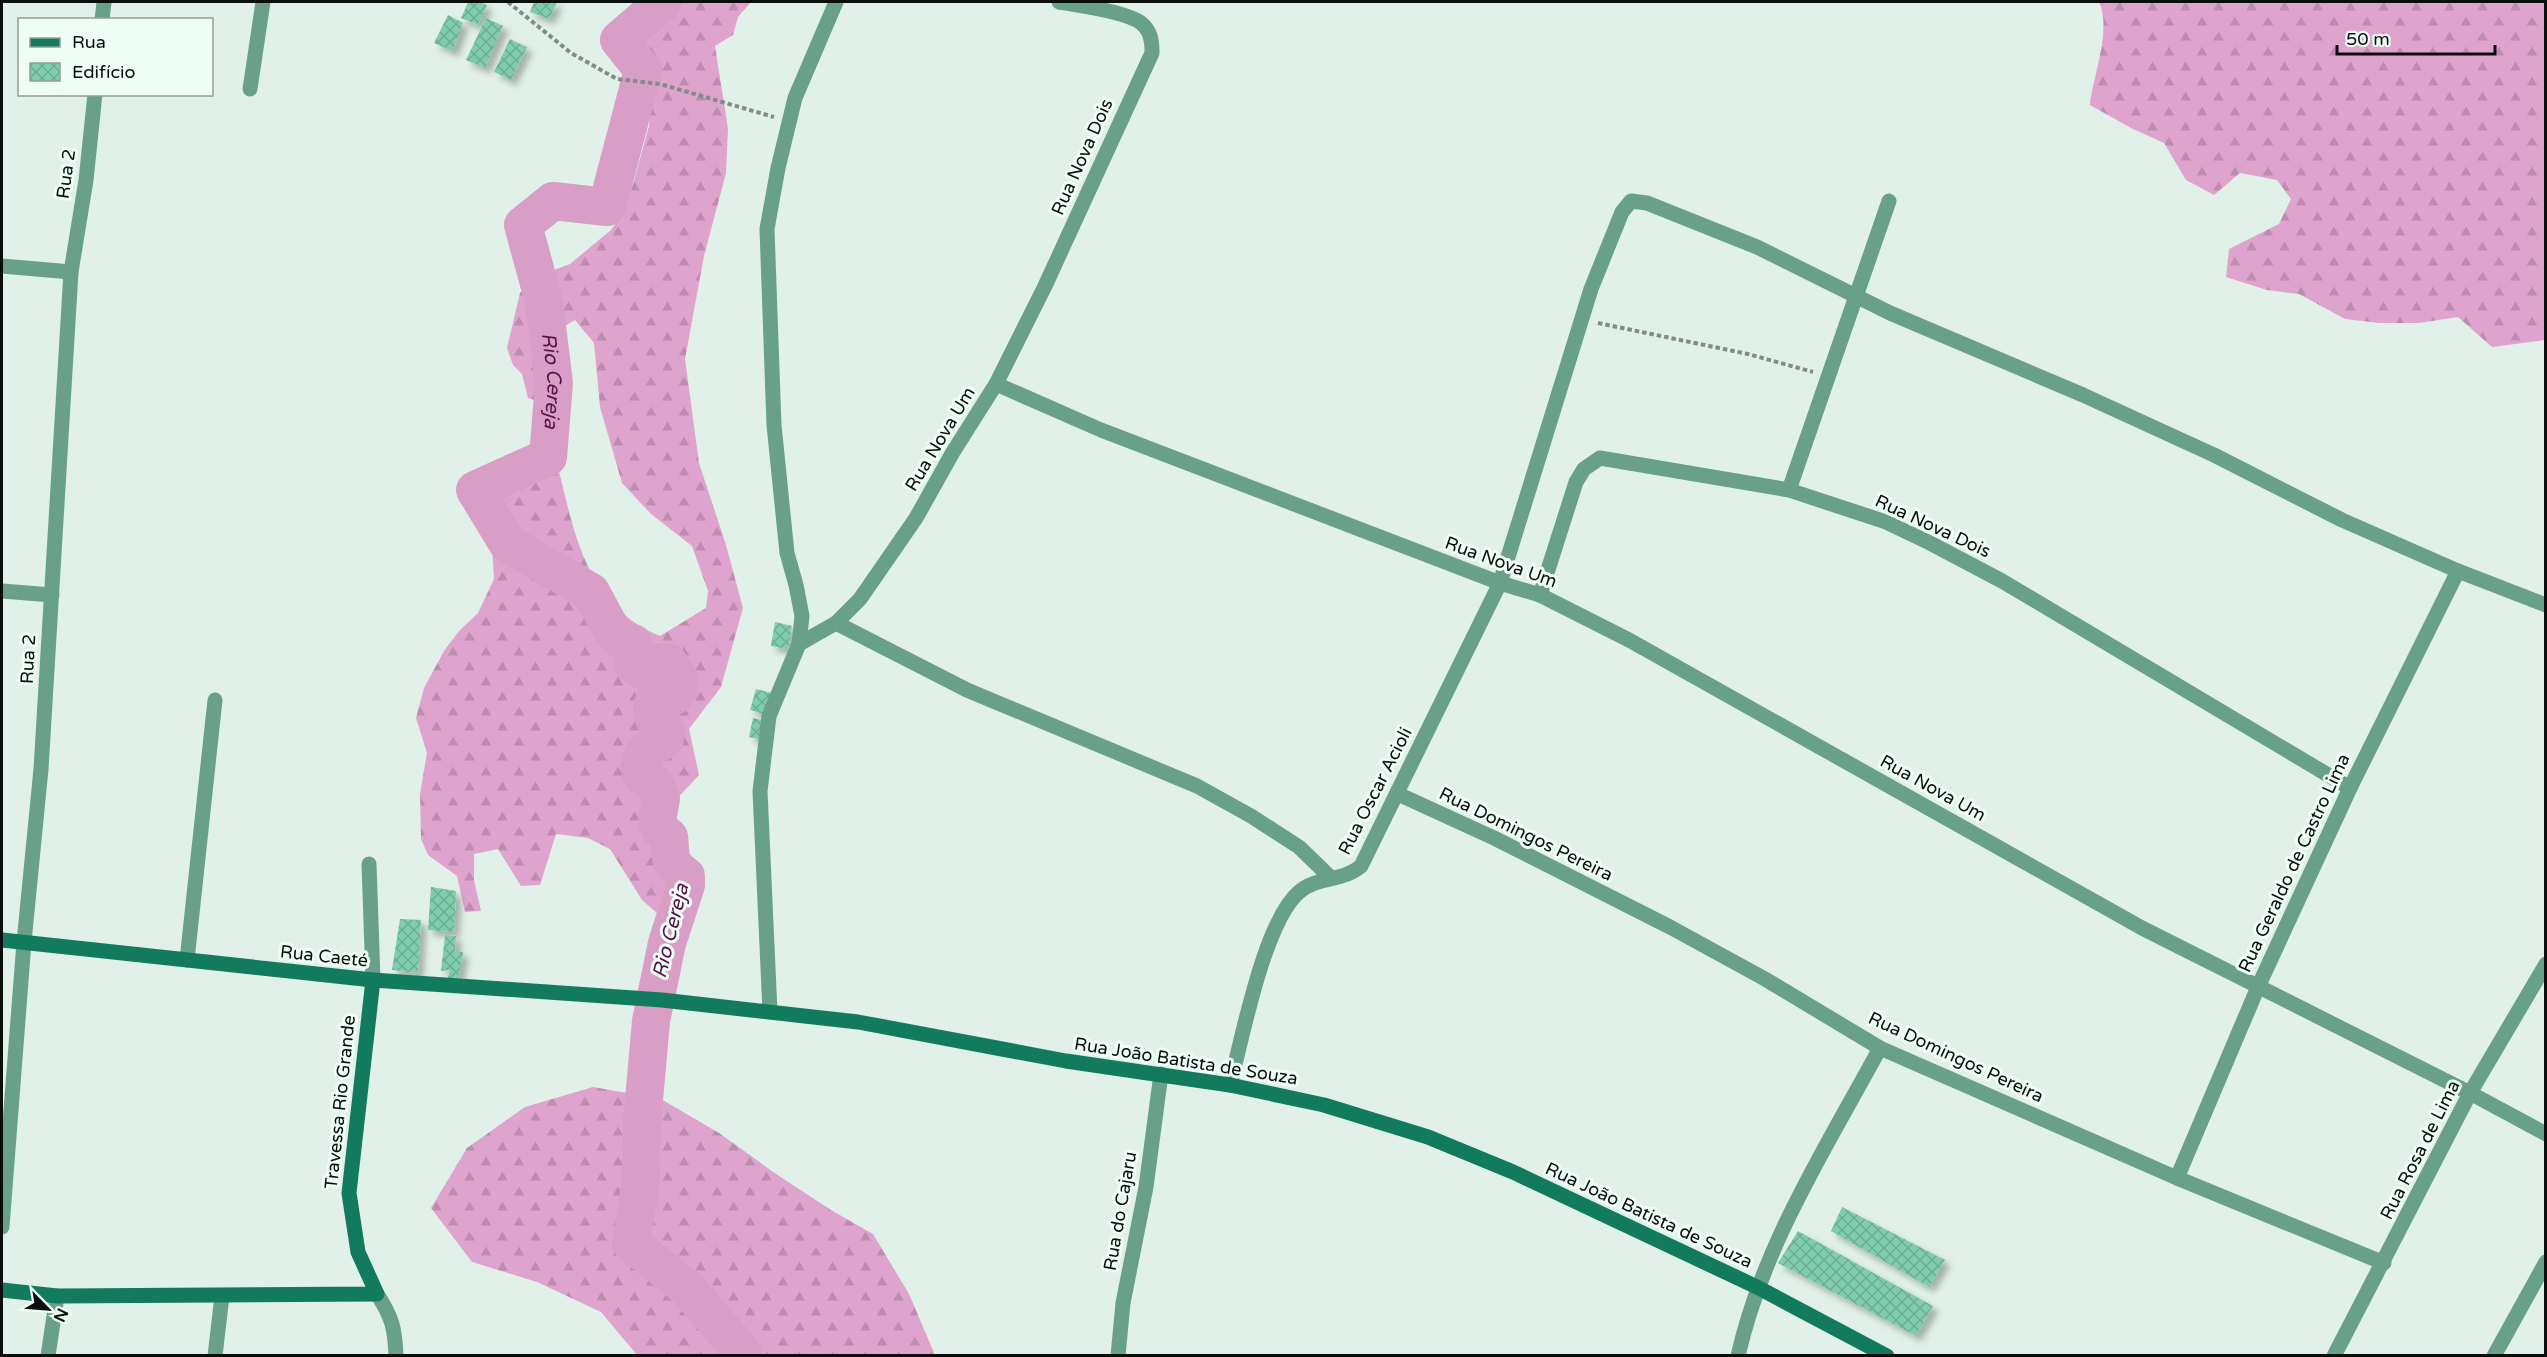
<svg xmlns="http://www.w3.org/2000/svg" width="2547" height="1357" viewBox="0 0 2547 1357" font-family="'Varela Round',sans-serif">
  <style>
    .forest { fill: url(#forest-firs) }
    .lines { fill: none; stroke-linecap: round; stroke-linejoin: round }
    .river { stroke: #d99ec6; stroke-width: 38 }
    .building { fill: url(#building-cross-hatch); filter: url(#shadow) }
    .path { stroke: #818c87; stroke-width: 4; stroke-dasharray: 4.5 3; stroke-linecap: butt }
    .street { stroke: #69a08a; stroke-width: 15 }
    .secondary { stroke: #127b5d; stroke-width: 15 }
    .labels { text-anchor: middle; dominant-baseline: central; stroke-width: 6; stroke-linejoin: round; paint-order: stroke }
    .street-label { font-size: 18px; fill: #0a0f0d; stroke: #eefdf6 }
    .water-label { font-size: 20px; font-style: italic; fill: #571248; stroke: #eefdf6 }
  </style>
  <defs>
    <pattern id="forest-firs" width="22" height="20" patternUnits="userSpaceOnUse" patternTransform="scale(1.5)"><rect width="22" height="20" fill="#dfa4cd"/><path d="M5 1l3.5 6h-7zM16 11l3.5 6h-7z" fill="#be8caf"/></pattern>
    <pattern id="building-cross-hatch" width="8" height="8" patternUnits="userSpaceOnUse" patternTransform="scale(1.5)"><rect width="8" height="8" fill="#7fccae"/><path d="M0 0l8 8M0 8l8-8" fill="none" stroke="#6cae94"/></pattern>
    <filter id="shadow"><feDropShadow dx="5.5" dy="5.5" stdDeviation="3" flood-color="#0004"/></filter>
  </defs>
  <rect width="100%" height="100%" fill="#e1f0e9"/>
  <g class="forest">
    <path d="M 647,2 L 751,2 L 738,17 L 733,35 L 715,46 L 728,129 L 726,173 L 704,256 L 685,359 L 699,463 L 726,545 L 743,608 L 721,687 L 689,729 L 699,775 L 670,806 L 674,846 L 695,884 L 674,944 L 663,953 L 653,934 L 658,914 L 642,900 L 610,849 L 588,838 L 556,834 L 540,885 L 521,886 L 498,849 L 474,854 L 474,880 L 481,911 L 465,912 L 457,876 L 428,855 L 421,839 L 420,794 L 427,753 L 416,718 L 424,688 L 444,651 L 459,631 L 478,613 L 494,579 L 488,480 L 498,464 L 525,449 L 552,444 C 573,519 578,602 660,636 L 706,608 L 708,591 L 692,546 L 651,514 L 622,483 L 600,407 L 594,343 L 575,320 L 558,330 L 553,376 L 540,402 L 528,398 L 522,374 L 513,365 L 507,348 L 520,293 L 532,278 L 570,264 L 611,230 L 622,214 L 633,184 L 649,126 L 651,93 L 635,28 Z"/>
    <path d="M 2099,2 L 2545,2 L 2545,340 L 2492,347 L 2458,317 L 2419,323 L 2379,323 L 2345,319 L 2299,294 L 2267,290 L 2226,277 L 2229,249 L 2279,224 L 2291,199 L 2277,180 L 2240,173 L 2214,195 L 2186,180 L 2164,143 L 2131,128 L 2090,105 C 2093,75 2112,30 2099,2 Z"/>
    <polygon points="593,1087 661,1099 719,1133 776,1174 831,1210 873,1234 909,1294 935,1355 637,1355 601,1312 537,1282 472,1262 431,1208 467,1148 525,1107"/>
  </g>
  <g class="lines">
    <path class="river" id="s1" d="M 663,2 L 619,40 L 643,70 L 607,207 L 553,201 L 523,225 L 544,302 L 554,383 L 548,457 L 475,490 L 508,544 L 591,592 L 611,629 L 619,639 L 633,643 L 634,665 L 641,670 L 659,662 L 669,663 L 678,676 L 679,689 L 674,696 L 654,701 C 648,715 655,722 666,731 L 665,739 L 643,754 L 640,767 L 641,774 L 655,784 L 661,798 L 657,821 L 661,830 L 669,837 C 672,858 666,861 686,876 L 686,885 L 667,943 L 651,1021 L 642,1122 L 641,1181 L 631,1243 L 687,1288 L 743,1353 L 742,1356"/>
  </g>
  <g class="building">
    <polygon points="468,2 479,2 487,5 478,25 461,18"/>
    <polygon points="534,2 557,2 549,19 530,12"/>
    <polygon points="448,15 463,23 453,51 434,43"/>
    <polygon points="486,18 503,26 485,68 466,60"/>
    <polygon points="510,39 527,47 511,80 494,72"/>
    <polygon points="775,622 792,626 788,649 771,646"/>
    <polygon points="756,689 772,693 767,715 750,710"/>
    <polygon points="753,718 765,721 762,740 749,737"/>
    <polygon points="431,887 456,891 454,932 428,930"/>
    <polygon points="400,919 421,920 418,973 392,970"/>
    <polygon points="445,935 456,936 455,951 463,952 458,983 447,981 450,970 441,971"/>
    <polygon points="1842,1207 1945,1260 1929,1287 1831,1231"/>
    <polygon points="1798,1231 1933,1306 1916,1336 1778,1263"/>
  </g>
  <g class="lines">
    <g class="path">
      <polyline points="508,2 571,53 617,79 660,84 774,117"/>
      <polyline points="1598,323 1748,354 1813,372"/>
    </g>
    <g class="street">
      <polyline points="102,20 104,2"/>
      <polyline points="250,89 263,2"/>
      <polyline points="2,266 71,272"/>
      <polyline points="996,384 1101,430 1500,583 1540,595 1629,640 2142,928 2470,1093 2546,1134"/>
      <polyline points="1789,490 1889,201"/>
      <polyline points="2,591 52,595"/>
      <polyline points="1540,595 1576,482 1584,469 1600,458 1789,490 1886,522 1930,543 2002,581 2350,788"/>
      <polyline points="836,623 967,690 1197,786 1251,816 1299,847 1331,878"/>
      <path d="M 799,644 L 836,623 L 860,599 L 916,518 L 953,452 L 996,384 L 1045,286 L 1152,53 C 1152,41 1151,31 1141,23 C 1128,12 1077,5 1059,2"/>
      <polyline points="1398,794 1494,838 1670,927 1765,979 1880,1048 2177,1178 2384,1263"/>
      <polyline points="369,864 373,980"/>
      <polyline points="187,960 215,700"/>
      <polyline points="770,1012 760,791 769,716 799,644 802,616 796,585 787,553 774,425 767,229 778,168 795,98 836,2"/>
      <path d="M 1230,1085 C 1242,1039 1264,922 1299,892 C 1317,876 1343,882 1361,866 L 1500,583 L 1591,289 L 1622,212 L 1631,201 L 1647,203 L 1757,247 L 1890,313 L 2083,395 L 2214,455 L 2342,520 L 2458,571 L 2546,605"/>
      <polyline points="2177,1178 2258,987 2350,788 2458,571"/>
      <polyline points="2,1227 24,942 41,769 71,272 86,180 95,94"/>
      <path d="M 377,1294 C 392,1317 395,1328 396,1356"/>
      <polyline points="48,1356 57,1296"/>
      <polyline points="215,1356 222,1296"/>
      <polyline points="1118,1356 1123,1303 1146,1187 1161,1074"/>
      <path d="M 1738,1356 C 1763,1245 1827,1146 1880,1048"/>
      <polyline points="2334,1356 2470,1093 2546,964"/>
      <polyline points="2494,1356 2546,1262"/>
    </g>
    <g class="secondary">
      <polyline points="2,940 373,980 662,1000 858,1022 1066,1061 1230,1085 1324,1105 1428,1137 1513,1172 1757,1287 1887,1356"/>
      <polyline points="2,1290 57,1296 377,1294 358,1252 349,1193 373,980"/>
    </g>
  </g>
  <g class="labels">
    <g class="street-label">
      <text transform="translate(1082 157) rotate(-66)">Rua Nova Dois</text>
      <text transform="translate(66 174) rotate(-82)">Rua 2</text>
      <text transform="translate(940 439) rotate(-59)">Rua Nova Um</text>
      <text transform="translate(1933 526) rotate(25)">Rua Nova Dois</text>
      <text transform="translate(1501 562) rotate(20)">Rua Nova Um</text>
      <text transform="translate(28 659) rotate(-87)">Rua 2</text>
      <text transform="translate(1933 788) rotate(29)">Rua Nova Um</text>
      <text transform="translate(1375 791) rotate(-63)">Rua Oscar Acioli</text>
      <text transform="translate(1526 834) rotate(26)">Rua Domingos Pereira</text>
      <text transform="translate(2294 863) rotate(-65)">Rua Geraldo de Castro Lima</text>
      <text transform="translate(324 956) rotate(6)">Rua Caeté</text>
      <text transform="translate(1956 1057) rotate(25)">Rua Domingos Pereira</text>
      <text transform="translate(1186 1061) rotate(9)">Rua João Batista de Souza</text>
      <text transform="translate(340 1102) rotate(-84)">Travessa Rio Grande</text>
      <text transform="translate(2420 1150) rotate(-63)">Rua Rosa de Lima</text>
      <text transform="translate(1120 1211) rotate(-80)">Rua do Cajaru</text>
      <text transform="translate(1649 1215) rotate(25)">Rua João Batista de Souza</text>
    </g>
    <g class="water-label">
      <text stroke="none"><textPath href="#s1" startOffset="490">Rio Cereja</textPath></text>
      <text transform="translate(671 931) rotate(-76)">Rio Cereja</text>
    </g>
  </g>
  <rect width="2547" height="1357" fill="none" stroke="#0a0f0d" stroke-width="6"/>
  <rect x="18" y="18" width="195" height="78" fill="#eefdf6" stroke="#939e99" stroke-width="1.5"/>
  <rect x="30" y="38" width="30" height="9" fill="#127b5d" stroke="#939e99" stroke-width="1.5"/>
  <text x="72" y="48" font-size="18" fill="#0a0f0d">Rua</text>
  <rect x="30" y="63" width="30" height="18" fill="url(#building-cross-hatch)" stroke="#939e99" stroke-width="1.5"/>
  <text x="72" y="78" font-size="18" fill="#0a0f0d">Edifício</text>
  <g transform="translate(48 1309) rotate(115)" stroke="#eefdf6" stroke-width="4.5" paint-order="stroke">
  <path d="M0-4.5L10 22L0 15L-10 22Z" fill="#0a0f0d"/>
  <text y="-9" font-size="16" font-weight="bold" text-anchor="middle" fill="#0a0f0d">N</text>
  </g>
  <path d="M2337 45v9h158v-9" fill="none" stroke="#0a0f0d" stroke-width="3"/>
  <text x="2346" y="45" font-size="18" fill="#0a0f0d" stroke="#eefdf6" stroke-width="4.5" paint-order="stroke">50 m</text>
</svg>
